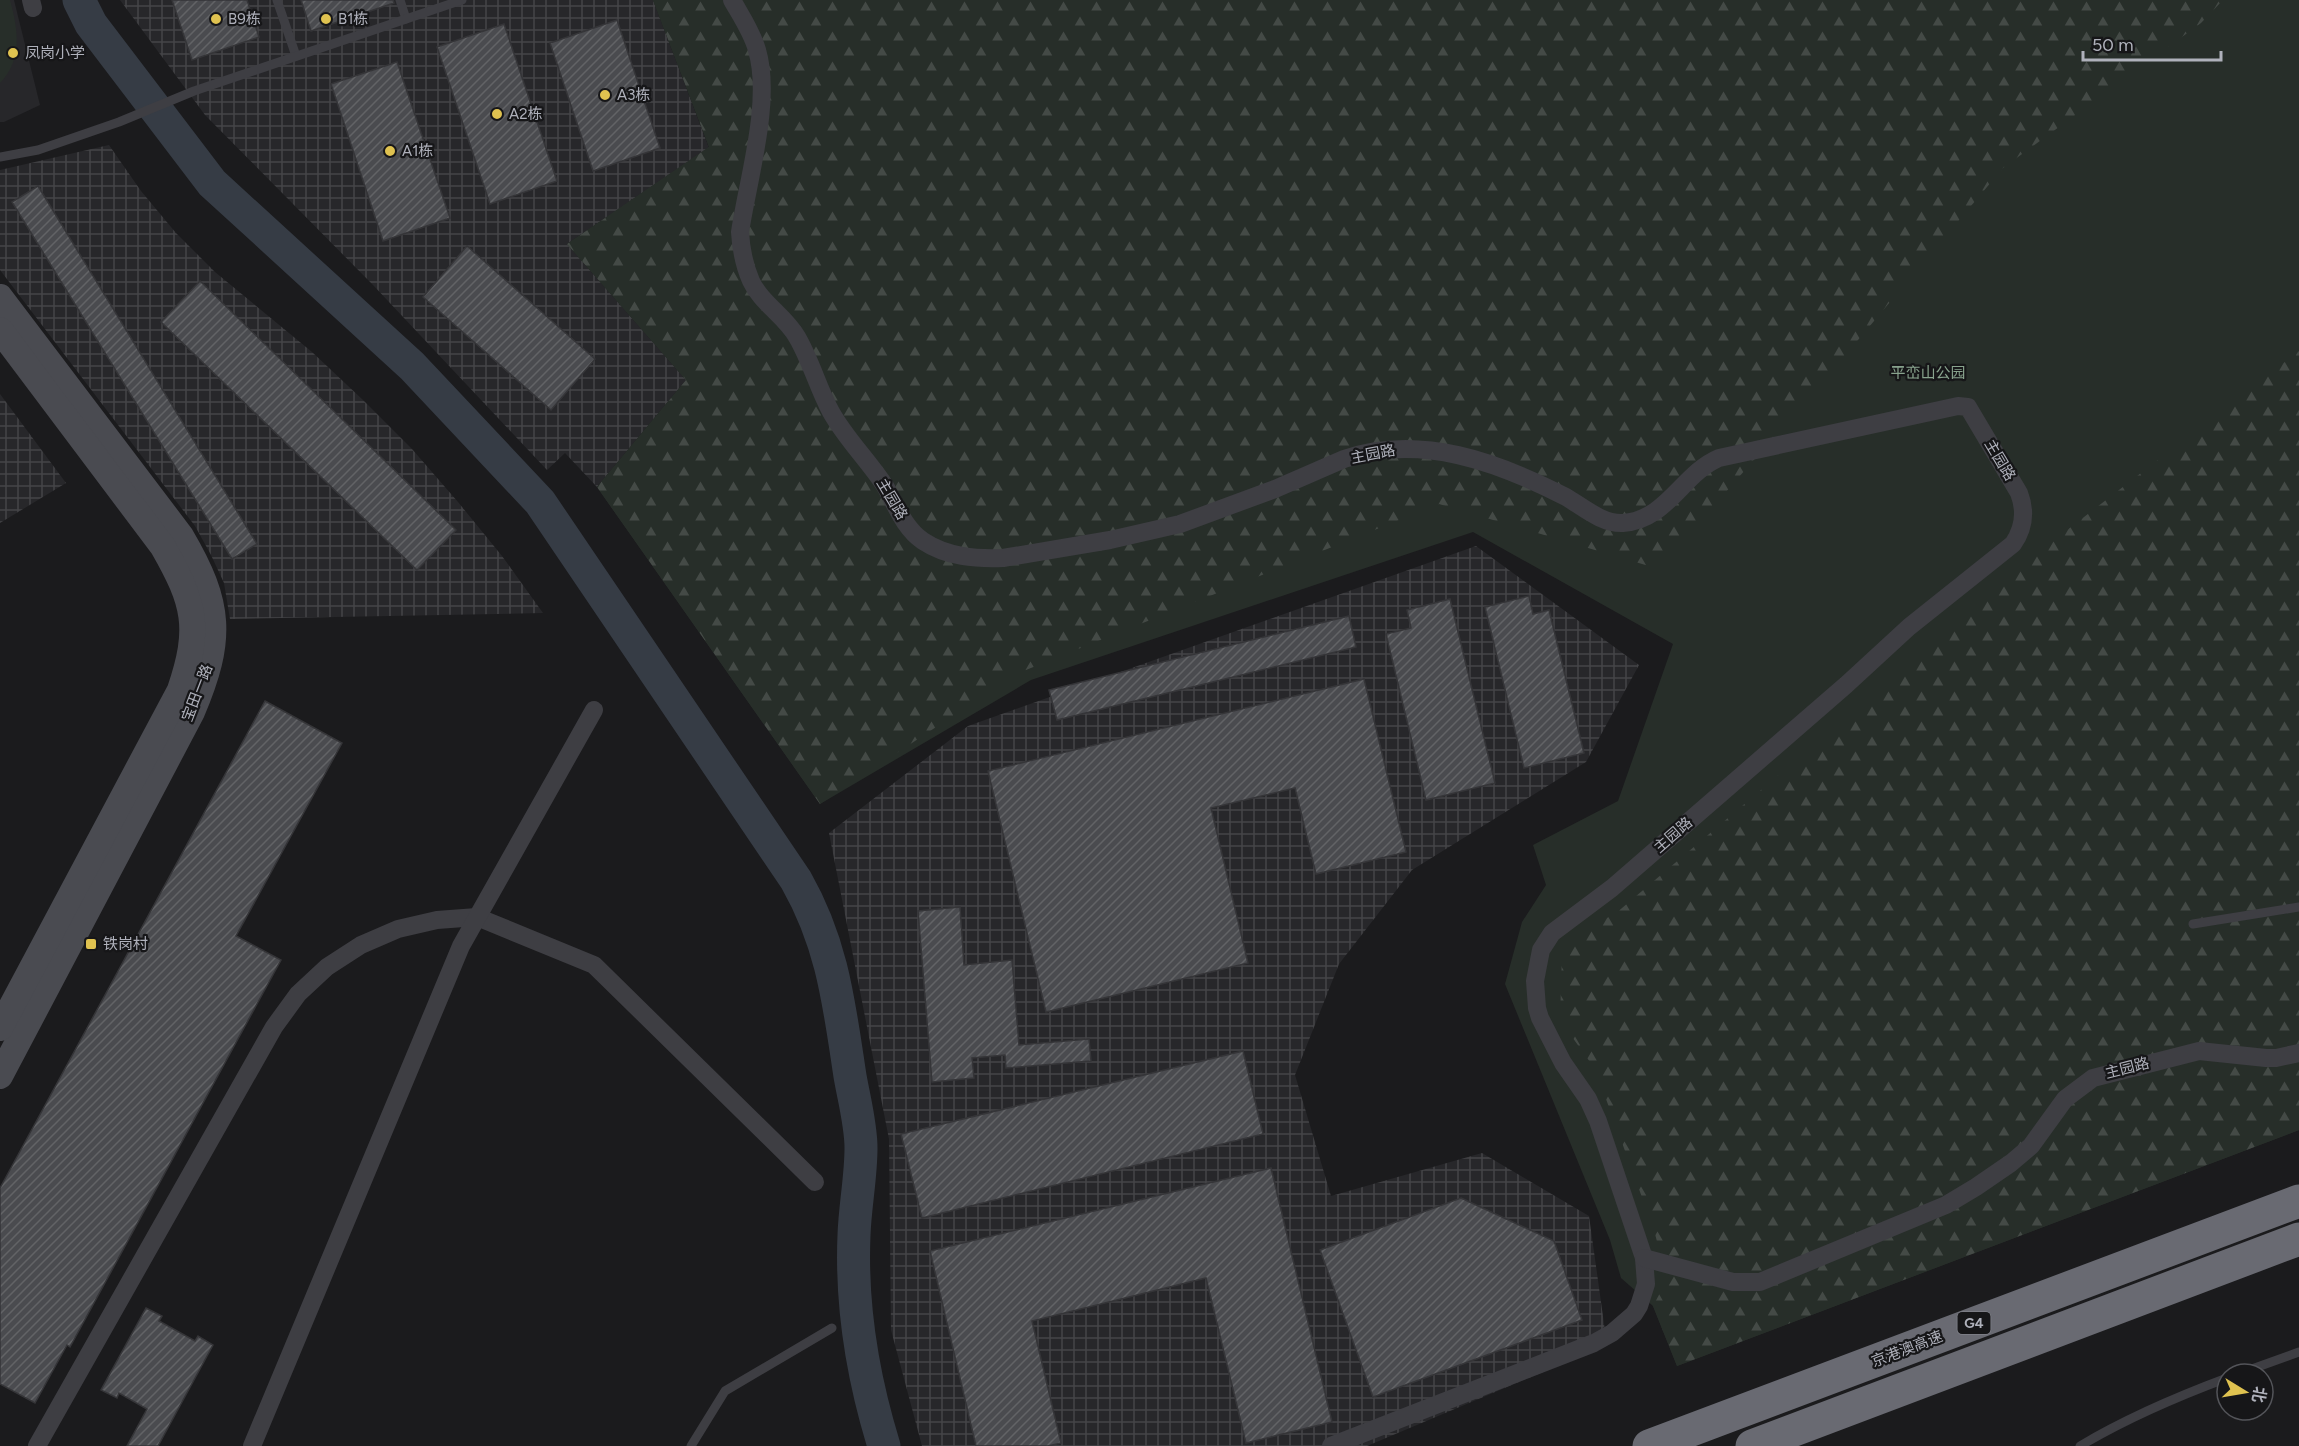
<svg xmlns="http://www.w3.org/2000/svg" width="2299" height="1446" viewBox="0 0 2299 1446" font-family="Figtree,'Noto Sans SC',sans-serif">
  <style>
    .built { fill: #27272a }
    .industrial { fill: url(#industrial-grid) }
    .green { fill: #272e29 }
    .forest { fill: url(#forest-firs) }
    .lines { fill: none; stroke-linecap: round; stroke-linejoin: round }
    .river { stroke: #363c45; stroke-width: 33 }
    .building { fill: url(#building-hatch); stroke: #353538; stroke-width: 1.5 }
    .lane { stroke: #3e3e43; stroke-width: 9 }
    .street { stroke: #3e3e43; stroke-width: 18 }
    .secondary { stroke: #4a4b51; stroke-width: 26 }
    .highway { stroke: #696a72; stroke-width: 33 }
    .poi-dot { fill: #dfc250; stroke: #161618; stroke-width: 2 }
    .labels { text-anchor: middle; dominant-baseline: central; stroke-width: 4.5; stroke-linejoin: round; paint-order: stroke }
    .shield { fill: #161618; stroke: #81828a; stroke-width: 1.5 }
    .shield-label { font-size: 14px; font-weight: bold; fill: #afb1bb }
    .poi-label { font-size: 15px; fill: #afb1bb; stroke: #161618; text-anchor: start }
    .park-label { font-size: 15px; fill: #88a38d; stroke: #161618 }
    .street-label { font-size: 15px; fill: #afb1bb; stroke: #161618 }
  </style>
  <defs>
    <pattern id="industrial-grid" width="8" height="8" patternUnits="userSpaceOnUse" patternTransform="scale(1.5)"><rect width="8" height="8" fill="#27272a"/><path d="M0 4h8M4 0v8" fill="none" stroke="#444447"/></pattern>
    <pattern id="forest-firs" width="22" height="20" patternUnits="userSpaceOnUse" patternTransform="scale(1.5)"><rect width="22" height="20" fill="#272e29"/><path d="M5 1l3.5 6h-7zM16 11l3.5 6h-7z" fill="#444a46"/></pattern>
    <pattern id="building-hatch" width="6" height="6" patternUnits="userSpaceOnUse" patternTransform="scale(1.5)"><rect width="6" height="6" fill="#4a4b4f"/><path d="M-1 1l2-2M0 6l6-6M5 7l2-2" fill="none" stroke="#626366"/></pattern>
  </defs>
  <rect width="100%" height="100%" fill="#1b1b1d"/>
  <polygon class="built" points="0,0 14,0 40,105 4,122 0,122"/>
  <g class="industrial">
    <polygon points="120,0 653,0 709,148 567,244 686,380 597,487 565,453 547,470 373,285 205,115"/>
    <polygon points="109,145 141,191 176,233 215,272 312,352 363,400 412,449 458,502 502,556 543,613 230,619 224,583 211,555 195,526 0,270 0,170"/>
    <polygon points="0,394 66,483 0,523"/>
    <polygon points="1476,546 1639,665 1586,762 1412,870 1339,964 1295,1075 1331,1196 1482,1153 1589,1216 1607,1345 1367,1446 922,1446 891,1330 889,1139 829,833 968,726"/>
  </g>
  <g class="green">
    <path d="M 0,0 L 10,0 C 18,29 23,59 0,83 Z"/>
    <polygon points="653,0 2299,0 2299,1130 1677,1366 1653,1306 1621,1278 1610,1240 1505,984 1522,922 1546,885 1533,845 1618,801 1673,644 1473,532 1031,680 820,804 597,487 686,380 567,244 709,147"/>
  </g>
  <g class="forest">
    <polygon points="653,0 2223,0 2201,23 2003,168 1858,340 1659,569 1439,504 1016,674 820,804 597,487 686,380 567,244 709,147"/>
    <polygon points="2299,351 2299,1130 1677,1366 1653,1306 1667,1280 1654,1230 1595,1069 1560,1020 1562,953 1577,932 1615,914 2062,534"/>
  </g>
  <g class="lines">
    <path class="river" d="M 79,0 L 91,24 L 212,183 L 412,366 L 540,502 L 796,880 C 833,945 839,1004 850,1076 C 854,1099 861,1125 861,1148 C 861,1177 855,1206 854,1235 C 851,1306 863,1378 884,1446"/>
  </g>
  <g class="building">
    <polygon points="172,0 247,0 259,37 192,60"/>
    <polygon points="301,0 393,0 394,3 311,31"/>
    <polygon points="617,20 660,148 593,171 550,43"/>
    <polygon points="504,24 557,181 490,204 437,47"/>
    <polygon points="397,62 450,218 383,241 331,84"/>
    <polygon points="38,186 257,544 232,559 12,202"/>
    <polygon points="467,246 595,359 551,410 423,297"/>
    <polygon points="200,281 456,530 417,570 161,322"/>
    <polygon points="1529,596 1533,614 1549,610 1584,753 1524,768 1485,607"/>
    <polygon points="1450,599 1495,783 1426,800 1386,634 1411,628 1407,610"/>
    <polygon points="1349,616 1356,647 1057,720 1049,690"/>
    <polygon points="1364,679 1406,852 1316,874 1295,788 1211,808 1248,963 1046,1012 988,771"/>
    <polygon points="265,701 342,743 236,936 281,960 70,1347 67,1345 35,1403 0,1384 0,1188"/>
    <polygon points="960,907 964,965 1012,960 1019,1045 1089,1039 1091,1061 1006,1068 1005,1055 972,1058 974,1078 932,1082 918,911"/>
    <polygon points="1243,1051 1263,1134 922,1218 901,1134"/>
    <polygon points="1271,1168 1332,1422 1246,1443 1206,1278 1032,1321 1061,1443 1048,1446 976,1446 930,1251"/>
    <polygon points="1461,1198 1554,1241 1582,1320 1373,1397 1320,1250"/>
    <polygon points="146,1308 162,1316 159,1321 195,1341 198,1336 213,1345 158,1446 127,1446 147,1409 119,1393 117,1398 101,1390"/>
  </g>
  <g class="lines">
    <g class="lane">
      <polyline points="277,0 296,56"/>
      <polyline points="400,0 406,19"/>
      <polyline points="0,157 38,150 119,122 194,91 462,0"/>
      <polyline points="2193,924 2299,907"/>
      <polyline points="2238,1374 2299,1352"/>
      <polyline points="691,1446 725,1391 832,1328"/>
      <path d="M 2080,1446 C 2127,1418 2176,1397 2227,1378"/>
    </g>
    <g class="street">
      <polyline points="31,0 33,8"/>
      <path d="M 732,0 C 741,16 752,32 757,50 C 772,101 748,179 740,232 C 741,249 744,265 751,281 C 761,303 785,316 797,337 C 811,361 818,388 831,412 C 846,439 868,460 885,486 C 896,505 904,528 923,541 C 947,557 976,559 1003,558 L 1110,540 L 1180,524 L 1275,489 L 1344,459 C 1420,433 1498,462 1566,497 C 1583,507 1602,524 1623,523 C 1667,520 1683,473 1719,458 L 1958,406 L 1968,407 L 2019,493 C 2026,511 2024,528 2013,544 L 1909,627 L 1846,685 L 1612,888 L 1552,933 L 1541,950 L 1535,981 L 1537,1008 L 1540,1018 L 1563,1063 L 1588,1099 L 1598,1121 L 1644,1258 L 1646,1284 L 1639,1306 L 1634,1314 L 1612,1333 L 1594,1343 L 1331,1446"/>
      <polyline points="1644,1258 1733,1282 1760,1282 1946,1205 1976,1187 2011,1163 2031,1146 2065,1099 2093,1078 2199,1051 2266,1058 2276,1058 2299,1053"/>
      <polyline points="37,1446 274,1027 298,994 327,967 361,945 398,929 437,920 477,917 594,965 815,1182"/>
      <polyline points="252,1446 461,946 594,710"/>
    </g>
    <g class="secondary">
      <path d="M 0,297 L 181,536 C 221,604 223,639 192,712 L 0,1076"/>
      <path d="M 0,330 L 163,547 C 195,603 201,628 180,690 L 0,1028"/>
    </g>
    <g class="highway">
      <polyline points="1649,1446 2299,1201"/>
      <polyline points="1752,1446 2299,1239"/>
    </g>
  </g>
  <g class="poi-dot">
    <circle cx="216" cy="19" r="6"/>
    <circle cx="326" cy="19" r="6"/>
    <circle cx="13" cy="53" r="6"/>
    <circle cx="605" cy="95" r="6"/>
    <circle cx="497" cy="114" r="6"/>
    <circle cx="390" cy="151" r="6"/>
    <rect x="85" y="938" width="12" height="12" rx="3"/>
  </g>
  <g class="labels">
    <rect class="shield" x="1957.5" y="1312" width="33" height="22" rx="4.5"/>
    <g class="shield-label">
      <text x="1974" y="1323">G4</text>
    </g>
    <g class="poi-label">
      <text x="228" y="19">B9栋</text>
      <text x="338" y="19">B1栋</text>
      <text x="25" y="53">凤岗小学</text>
      <text x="617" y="95">A3栋</text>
      <text x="509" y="114">A2栋</text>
      <text x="402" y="151">A1栋</text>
      <text x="103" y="944">铁岗村</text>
    </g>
    <g class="park-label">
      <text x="1928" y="373">平峦山公园</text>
    </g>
    <g class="street-label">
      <text transform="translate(1373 454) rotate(-11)">主园路</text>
      <text transform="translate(2000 460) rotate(59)">主园路</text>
      <text transform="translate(892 499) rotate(59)">主园路</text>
      <text transform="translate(197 693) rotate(-69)">宝田一路</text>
      <text transform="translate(1673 835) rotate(-41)">主园路</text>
      <text transform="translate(2127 1068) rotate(-14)">主园路</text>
      <text transform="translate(1907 1349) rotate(-21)">京港澳高速</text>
    </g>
  </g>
  <g transform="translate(2245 1392) rotate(101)"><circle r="28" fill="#161618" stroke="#535459" stroke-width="1.5"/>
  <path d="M0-4.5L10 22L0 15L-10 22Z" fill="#dfc250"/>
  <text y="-9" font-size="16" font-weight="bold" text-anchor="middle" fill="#afb1bb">北</text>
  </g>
  <path d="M2083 51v9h138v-9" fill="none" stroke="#afb1bb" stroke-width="3"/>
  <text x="2092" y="51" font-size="18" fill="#afb1bb" stroke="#161618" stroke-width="4.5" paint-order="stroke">50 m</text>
</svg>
